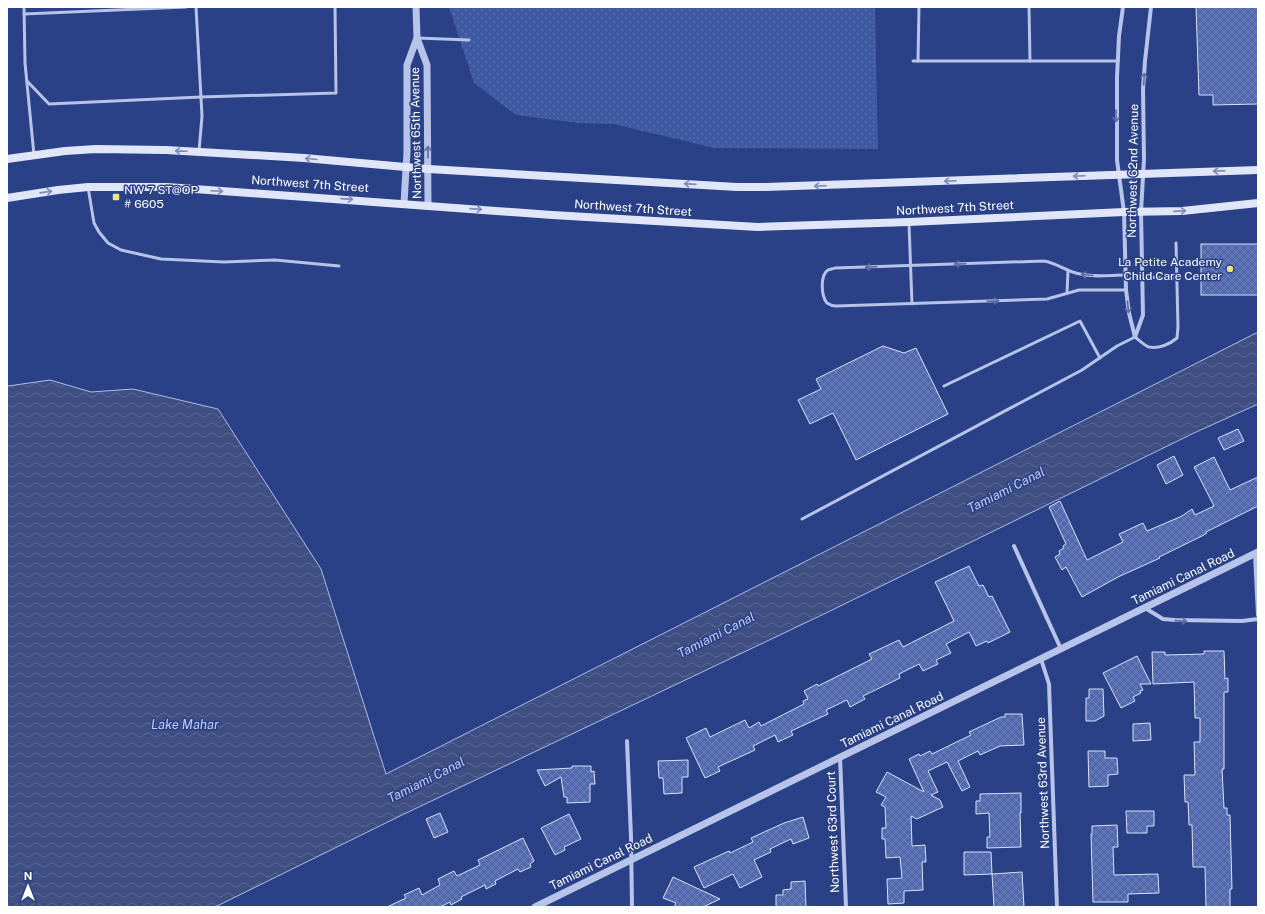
<svg xmlns="http://www.w3.org/2000/svg" width="1265" height="914" viewBox="0 0 1265 914" font-family="'Public Sans',sans-serif">
  <style>
    .grass { fill: url(#grass-dots) }
    .water { fill: url(#water-waves); stroke: #acbce8 }
    .building { fill: url(#building-cross-hatch); stroke: #dae1f6 }
    .lines { fill: none; stroke-linecap: round; stroke-linejoin: round }
    .service { stroke: #b7c3e8; stroke-width: 3 }
    .minor { stroke: #b7c3e8; stroke-width: 4 }
    .tertiary { stroke: #b7c3e8; stroke-width: 7 }
    .secondary { stroke: #e0e6f7; stroke-width: 8 }
    .oneway { stroke: #5b6ea9 }
    .oneway2 { stroke: #7c8bb9 }
    .poi-dot { fill: #eee47e; stroke: #2a4087; stroke-width: 1.5 }
    .labels { text-anchor: middle; dominant-baseline: central; stroke-width: 3; stroke-linejoin: round; paint-order: stroke }
    .street-label { font-size: 12px; fill: #fff; stroke: #2a4087 }
    .poi-label { font-size: 12px; fill: #fff; stroke: #2a4087; text-anchor: start }
    .water-label { font-size: 13px; font-style: italic; fill: #c2ceef; stroke: #2a4087 }
  </style>
  <defs>
    <pattern id="grass-dots" width="8" height="8" patternUnits="userSpaceOnUse"><rect width="8" height="8" fill="#3f59a3"/><path d="M2 2h.1M6 6h.1" fill="none" stroke="#5c72b1" stroke-width="1.8" stroke-linecap="round"/></pattern>
    <pattern id="water-waves" width="16" height="10" patternUnits="userSpaceOnUse"><rect width="16" height="10" fill="#3f4f83"/><path d="M0 5q4-4 8 0t8 0" fill="none" stroke="#5c6996"/></pattern>
    <pattern id="building-cross-hatch" width="8" height="8" patternUnits="userSpaceOnUse"><rect width="8" height="8" fill="#5369ae"/><path d="M0 0l8 8M0 8l8-8" fill="none" stroke="#6d80ba"/></pattern>
  </defs>
  <rect width="100%" height="100%" fill="#2a4087"/>
  <polygon class="grass" points="449,7 875,7 878,149 714,148 614,124 578,123 516,115 474,83"/>
  <polygon class="water" points="1258,332 1258,404 1194,433 826,613 402,815 215,907 7,907 7,387 8,386 50,380 91,392 133,389 218,409 321,569 386,774"/>
  <g class="building">
    <polygon points="1196,7 1258,7 1258,104 1213,105 1213,95 1199,95"/>
    <rect x="1201" y="244" width="57" height="51"/>
    <polygon points="883,346 904,353 916,348 948,414 856,460 833,413 810,424 798,400 821,389 816,379"/>
    <polygon points="1238,429 1244,441 1224,450 1218,438"/>
    <polygon points="1174,456 1183,475 1166,484 1157,465"/>
    <polygon points="1214,457 1230,490 1258,477 1258,506 1206,532 1207,533 1202,536 1159,557 1160,558 1118,577 1082,597 1066,567 1062,570 1055,557 1060,554 1059,551 1064,548 1063,546 1066,544 1049,507 1060,501 1087,560 1123,542 1119,534 1143,523 1147,531 1182,516 1192,509 1195,515 1214,506 1194,467"/>
    <polygon points="969,566 979,586 983,585 989,597 992,596 1010,632 988,643 987,641 976,646 969,632 946,644 951,653 936,660 938,664 923,671 919,664 899,674 900,678 863,696 865,699 850,707 847,700 826,710 828,714 791,731 793,735 778,742 775,735 753,746 755,750 718,767 720,771 705,778 686,738 706,728 710,737 745,720 749,728 759,722 761,726 804,704 803,701 808,699 804,691 817,684 818,686 872,659 869,654 899,640 903,647 954,621 935,582"/>
    <polygon points="1204,651 1224,651 1225,679 1228,678 1228,692 1224,692 1224,769 1222,769 1224,808 1227,808 1227,815 1230,815 1232,889 1230,889 1230,907 1206,907 1205,867 1193,867 1192,825 1189,825 1188,802 1185,802 1184,775 1195,775 1194,742 1200,742 1200,718 1195,718 1194,682 1153,684 1152,652 1165,652 1165,655 1204,654"/>
    <polygon points="1137,656 1151,684 1140,684 1143,690 1140,691 1141,693 1133,697 1135,701 1121,708 1103,673"/>
    <polygon points="1089,689 1103,689 1104,716 1095,721 1086,721 1086,698 1089,698"/>
    <polygon points="1005,714 1022,714 1024,745 1000,746 980,755 978,751 958,761 970,787 962,791 947,762 928,771 938,792 931,795 940,800 943,807 917,819 911,816 912,846 925,845 926,862 922,862 923,890 904,891 904,903 888,904 887,879 902,878 900,857 886,858 885,839 882,839 882,828 886,828 885,807 881,805 886,797 876,792 887,772 924,792 909,759 919,754 920,756 930,751 932,754 971,735 969,732 1001,717 1005,717"/>
    <polygon points="1150,723 1151,740 1133,741 1133,724"/>
    <polygon points="1088,751 1105,751 1105,758 1117,758 1118,774 1108,775 1108,786 1089,787"/>
    <polygon points="688,760 688,777 682,777 682,793 664,794 663,778 659,778 658,761"/>
    <polygon points="572,766 591,766 591,772 594,771 595,784 590,784 590,802 567,803 567,797 564,797 561,777 545,786 537,770 572,768"/>
    <polygon points="1021,793 1021,813 1020,813 1021,847 987,848 987,837 990,837 989,813 976,814 976,801 980,801 980,794"/>
    <polygon points="1126,811 1154,811 1154,826 1147,826 1147,833 1127,833"/>
    <polygon points="440,813 448,832 434,838 426,819"/>
    <polygon points="569,814 581,839 564,847 565,850 555,855 541,828"/>
    <polygon points="803,817 809,838 793,844 791,839 770,849 771,852 754,860 762,877 740,888 733,874 704,888 694,867 729,851 730,853 753,842 751,838 784,823"/>
    <polygon points="1117,825 1118,847 1113,847 1114,875 1158,874 1159,893 1128,894 1128,902 1093,902 1091,834 1092,834 1092,826"/>
    <polygon points="523,838 534,861 530,864 531,867 520,872 518,869 495,881 496,884 486,889 485,885 461,897 462,899 451,905 450,902 440,907 387,907 406,898 404,895 419,888 422,895 440,885 438,879 454,871 457,876 480,865 478,860"/>
    <polygon points="964,852 991,852 992,874 964,875"/>
    <polygon points="1022,872 1024,907 994,907 992,874"/>
    <polygon points="673,877 720,899 703,907 674,907 676,903 663,898"/>
    <polygon points="805,881 806,907 776,907 776,895 783,895 783,890 791,889 791,882"/>
  </g>
  <g class="lines">
    <g class="service">
      <polyline points="24,7 25,63 34,155"/>
      <polyline points="196,7 202,116 199,151"/>
      <polyline points="1029,7 1030,61"/>
      <polyline points="24,14 186,7"/>
      <polyline points="417,38 469,40"/>
      <polyline points="913,61 1118,61"/>
      <polyline points="918,61 919,7"/>
      <polyline points="27,81 49,104 201,97 336,93 335,7"/>
      <polyline points="88,187 94,223 99,232 108,243 121,250 161,259 224,262 275,260 339,266"/>
      <polyline points="909,224 912,304"/>
      <path d="M 1126,275 C 1110,275 1092,278 1076,273 C 1065,270 1056,263 1044,261 L 835,268 C 833,269 830,269 828,270 C 820,275 821,296 827,303 C 830,305 832,306 836,306 L 1047,299 L 1079,290 L 1126,290"/>
      <polyline points="1143,277 1177,278"/>
      <polyline points="1067,293 1068,271"/>
      <polyline points="944,386 1080,321 1100,358"/>
      <path d="M 802,519 L 1082,370 L 1117,346 L 1135,337 C 1139,340 1145,346 1149,347 C 1159,349 1170,344 1177,338 L 1178,327 L 1176,243"/>
    </g>
    <g class="minor">
      <polyline points="1123,7 1119,36 1117,77 1117,160 1124,212 1126,290 1129,313 1135,337"/>
      <polyline points="1135,337 1143,315 1141,212 1144,159 1143,89 1145,61 1151,7"/>
      <polyline points="1014,546 1061,649"/>
      <polyline points="1255,554 1258,615"/>
      <polyline points="1145,608 1163,619 1175,620 1242,621 1258,619"/>
      <polyline points="1041,659 1049,684 1057,907"/>
      <polyline points="627,741 631,837 632,907"/>
      <polyline points="840,757 846,907"/>
    </g>
    <g class="tertiary">
      <polyline points="416,7 417,38 427,65 428,205"/>
      <polyline points="404,203 407,152 407,65 417,38"/>
      <polyline points="535,907 1258,552"/>
    </g>
    <g class="secondary">
      <polyline points="7,159 65,151 96,149 166,150 304,158 428,169 737,187 766,187 1258,170"/>
      <polyline points="7,198 58,190 88,187 167,187 552,215 758,227 909,222 1124,212 1182,211 1258,203"/>
    </g>
  </g>
  <defs><path id="oneway-shaft" d="M-6 0H5M1.5-3L5.5 0L1.5 3" fill="none" stroke-width="1.6" stroke-linecap="round" stroke-linejoin="round"/></defs>
  <g class="oneway">
    <use href="#oneway-shaft" transform="translate(1144 79) rotate(-87)"/>
    <use href="#oneway-shaft" transform="translate(1116 116) rotate(90)"/>
    <use href="#oneway-shaft" transform="translate(428 152) rotate(-90)"/>
    <use href="#oneway-shaft" transform="translate(960 264) rotate(178)"/>
    <use href="#oneway-shaft" transform="translate(871 267) rotate(178)"/>
    <use href="#oneway-shaft" transform="translate(1087 275) rotate(-175)"/>
    <use href="#oneway-shaft" transform="translate(993 301) rotate(-2)"/>
    <use href="#oneway-shaft" transform="translate(1128 307) rotate(85)"/>
    <use href="#oneway-shaft" transform="translate(1181 621) rotate(4)"/>
  </g>
  <g class="oneway2">
    <use href="#oneway-shaft" transform="translate(181 151) rotate(-178)"/>
    <use href="#oneway-shaft" transform="translate(311 159) rotate(-175)"/>
    <use href="#oneway-shaft" transform="translate(1219 171) rotate(178)"/>
    <use href="#oneway-shaft" transform="translate(1079 176) rotate(178)"/>
    <use href="#oneway-shaft" transform="translate(950 181) rotate(178)"/>
    <use href="#oneway-shaft" transform="translate(690 184) rotate(-176)"/>
    <use href="#oneway-shaft" transform="translate(820 186) rotate(178)"/>
    <use href="#oneway-shaft" transform="translate(217 191) rotate(3)"/>
    <use href="#oneway-shaft" transform="translate(46 192) rotate(-8)"/>
    <use href="#oneway-shaft" transform="translate(347 199) rotate(4)"/>
    <use href="#oneway-shaft" transform="translate(476 209) rotate(4)"/>
    <use href="#oneway-shaft" transform="translate(1180 211) rotate(-4)"/>
  </g>
  <g class="poi-dot">
    <rect x="112" y="193" width="8" height="8" rx="2"/>
    <circle cx="1230" cy="269" r="4"/>
  </g>
  <g class="labels">
    <g class="street-label">
      <text transform="translate(416 133) rotate(-91)">Northwest 65th Avenue</text>
      <text transform="translate(1133 171) rotate(-89)">Northwest 62nd Avenue</text>
      <text transform="translate(310 184) rotate(4)">Northwest 7th Street</text>
      <text transform="translate(633 208) rotate(4)">Northwest 7th Street</text>
      <text transform="translate(955 208) rotate(-3)">Northwest 7th Street</text>
      <text transform="translate(1183 577) rotate(-26)">Tamiami Canal Road</text>
      <text transform="translate(892 720) rotate(-26)">Tamiami Canal Road</text>
      <text transform="translate(1043 783) rotate(-92)">Northwest 63rd Avenue</text>
      <text transform="translate(833 832) rotate(-92)">Northwest 63rd Court</text>
      <text transform="translate(601 862) rotate(-26)">Tamiami Canal Road</text>
    </g>
    <g class="poi-label">
      <text x="124" y="190">NW 7 ST@OP<tspan x="124" dy="14"># 6605</tspan></text>
      <text x="1222" y="262" text-anchor="end">La Petite Academy<tspan x="1222" dy="14">Child Care Center</tspan></text>
    </g>
    <g class="water-label">
      <text transform="translate(1006 490) rotate(-27)">Tamiami Canal</text>
      <text transform="translate(716 635) rotate(-27)">Tamiami Canal</text>
      <text x="185" y="724">Lake Mahar</text>
      <text transform="translate(426 780) rotate(-27)">Tamiami Canal</text>
    </g>
  </g>
  <rect width="1265" height="914" fill="none" stroke="#ffffff" stroke-width="16"/>
  <g transform="translate(28 886)" stroke="#2a4087" stroke-width="3" paint-order="stroke">
  <path d="M0-3L7 15L0 10L-7 15Z" fill="#ffffff"/>
  <text y="-6" font-size="11" font-weight="bold" text-anchor="middle" fill="#ffffff">N</text>
  </g>
</svg>
